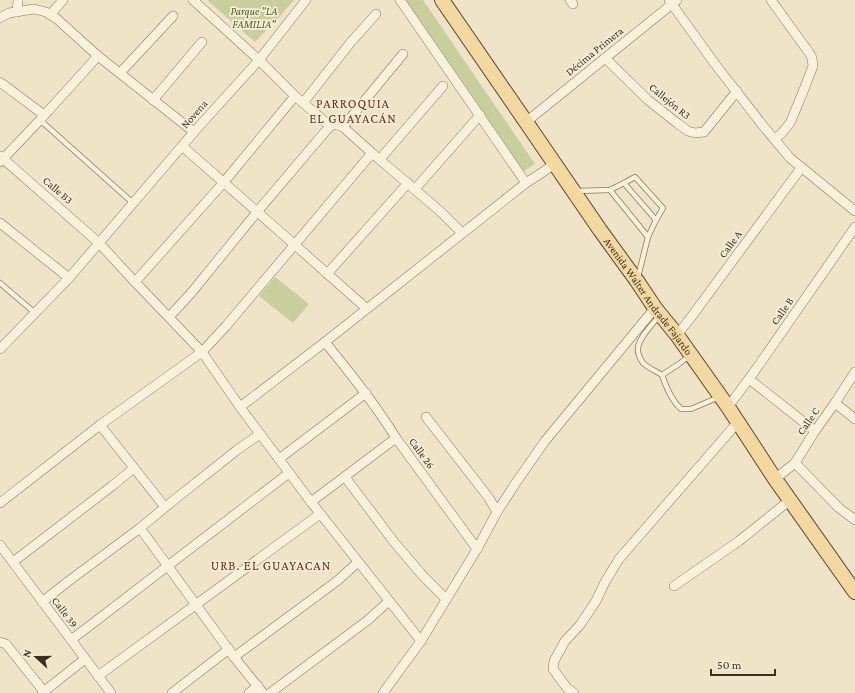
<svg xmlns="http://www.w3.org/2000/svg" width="855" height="693" viewBox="0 0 855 693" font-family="'Crimson Pro',serif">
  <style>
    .green { fill: #c9cf9b }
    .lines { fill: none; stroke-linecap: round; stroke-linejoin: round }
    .service-casing { stroke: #8d765c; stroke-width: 6 }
    .minor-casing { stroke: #8d765c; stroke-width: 10 }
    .primary-casing { stroke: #5b4430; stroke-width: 16 }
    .service { stroke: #faf1dc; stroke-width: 4.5 }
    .minor { stroke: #faf1dc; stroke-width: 9 }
    .primary { stroke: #f3d9a0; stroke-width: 14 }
    .labels { text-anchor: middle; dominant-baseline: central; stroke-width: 3.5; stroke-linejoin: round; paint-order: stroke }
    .park-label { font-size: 11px; font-style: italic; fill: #4d5a26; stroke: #f7eed8 }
    .street-label { font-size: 11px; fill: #3d2e20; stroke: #f7eed8 }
    .quarter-label { font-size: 13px; letter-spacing: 1px; fill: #6b2e1e; stroke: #f7eed8 }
  </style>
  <rect width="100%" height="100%" fill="#f0e4c8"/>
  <g class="green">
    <polygon points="207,0 294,0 280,16 255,42"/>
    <polygon points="406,0 423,0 535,164 524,171"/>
    <polygon points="275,277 309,304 293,323 259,296"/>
  </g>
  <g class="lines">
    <g class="service-casing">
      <g id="service">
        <polyline points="40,120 133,203"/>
        <polyline points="624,183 656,220"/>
        <polyline points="610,190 648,237"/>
        <polyline points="576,191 610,190 624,183 635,177 663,208 656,220 648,237 638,277"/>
        <polyline points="0,283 35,313"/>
        <path d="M 659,316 C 653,324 639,337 638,348 C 637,352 640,359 643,363 C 648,368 656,371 662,375 L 679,364 L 689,356"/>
        <path d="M 662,375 C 666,387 671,400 681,409 L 691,409 L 719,397"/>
      </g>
    </g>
    <g class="minor-casing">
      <g id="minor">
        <polyline points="193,0 259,60 295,96 330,126 336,124 343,127 372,153 441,212 462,233"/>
        <polyline points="400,0 526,183"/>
        <polyline points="570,0 573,4"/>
        <polyline points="669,0 715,64 764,127 790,158 855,211"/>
        <polyline points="771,0 810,54 812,58 813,66 803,92 790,123 782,133 775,139"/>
        <polyline points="17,12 18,0"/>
        <polyline points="50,15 63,0"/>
        <polyline points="0,18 9,13 34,9 46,12 57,19 98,56 194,132"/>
        <polyline points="605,58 648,100 677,123 688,131 695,133 704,132 737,91"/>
        <polyline points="120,73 173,16"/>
        <polyline points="0,82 44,115"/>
        <polyline points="153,100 202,42"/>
        <polyline points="303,103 351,42 376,14"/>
        <polyline points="526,122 677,0"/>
        <polyline points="343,127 403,54"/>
        <polyline points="182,146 295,245 366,308"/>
        <polyline points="0,156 99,243 135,282 202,352 240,407 311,502 421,641"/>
        <polyline points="380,159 443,86"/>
        <polyline points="0,162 40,120 98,56"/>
        <polyline points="415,189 480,115"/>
        <polyline points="0,223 69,278"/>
        <polyline points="327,274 408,183"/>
        <polyline points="135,282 224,182 295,96"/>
        <polyline points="169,317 192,292 257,212 330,126"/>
        <polyline points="677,335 689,320 801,168"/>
        <path d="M 325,342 C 350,373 375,404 396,438"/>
        <polyline points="0,349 69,278 194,132 259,60 306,0"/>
        <polyline points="749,379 815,431"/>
        <polyline points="835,403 855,419"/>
        <polyline points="240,407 325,342 526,183 555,164"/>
        <polyline points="728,407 754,372 855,227"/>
        <polyline points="426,417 489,498 497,512"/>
        <polyline points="100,425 165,507"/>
        <polyline points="279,459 366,393"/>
        <polyline points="795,463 839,508 855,520"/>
        <polyline points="345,477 394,542 423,576 446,599"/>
        <polyline points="775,479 795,463 815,431 835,403 855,372"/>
        <polyline points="311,502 396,438 477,549"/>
        <polyline points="0,503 100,425 202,352 226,326 372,153"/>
        <polyline points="140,528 234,657 263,693"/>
        <polyline points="0,545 111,693"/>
        <polyline points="13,562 112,486 134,468"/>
        <polyline points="674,586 739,541 790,500"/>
        <polyline points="42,602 70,580 140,528 174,500 237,450 260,434"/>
        <polyline points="71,640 289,473"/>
        <polyline points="0,642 6,644 45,693"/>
        <polyline points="234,657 337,581 358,562"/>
        <polyline points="98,676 320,514"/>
        <polyline points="42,693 85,659"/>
        <polyline points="172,693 229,649"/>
        <polyline points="249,693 258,686"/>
        <polyline points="270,693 368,620 389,601"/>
        <polyline points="383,693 421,641 477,549 497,512 515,484 545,441 655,308"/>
        <polyline points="574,693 567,688 553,669 554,661 565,641 580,625 596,601 605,582 619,559 738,422"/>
      </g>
    </g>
    <g class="primary-casing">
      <g id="primary">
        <path id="s1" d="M 442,0 L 526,122 L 600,230 L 637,281 L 655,308 L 677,335 L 728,407 L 775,479 L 855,592"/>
      </g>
    </g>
    <use href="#service" class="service"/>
    <use href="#minor" class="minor"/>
    <use href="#primary" class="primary"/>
  </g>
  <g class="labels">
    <g class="park-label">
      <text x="254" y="11">Parque "LA<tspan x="254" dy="13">FAMILIA"</tspan></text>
    </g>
    <g class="street-label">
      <text transform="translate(594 51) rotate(-39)">Décima Primera</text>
      <text transform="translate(670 101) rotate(39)">Callejón R3</text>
      <text transform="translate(194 114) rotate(-49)">Novena</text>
      <text transform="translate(58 190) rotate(41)">Calle B3</text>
      <text transform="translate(730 244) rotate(-54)">Calle A</text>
      <text stroke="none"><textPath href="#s1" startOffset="361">Avenida Walter Andrade Fajardo</textPath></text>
      <text transform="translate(782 311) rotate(-55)">Calle B</text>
      <text transform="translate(808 421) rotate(-55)">Calle C</text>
      <text transform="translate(422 453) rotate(54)">Calle 26</text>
      <text transform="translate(65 612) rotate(53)">Calle 39</text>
    </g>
    <g class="quarter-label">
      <text x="353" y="103">PARROQUIA<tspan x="353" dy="15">EL GUAYACÁN</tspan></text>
      <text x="271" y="565">URB. EL GUAYACAN</text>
    </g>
  </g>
  <g transform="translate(36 657) rotate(291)" stroke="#f7eed8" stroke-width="3" paint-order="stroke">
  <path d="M0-3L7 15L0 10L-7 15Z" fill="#3d2e20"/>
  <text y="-6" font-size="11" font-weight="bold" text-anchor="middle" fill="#3d2e20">N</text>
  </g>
  <path d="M711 669v6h64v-6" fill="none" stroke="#3d2e20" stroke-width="2"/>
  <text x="717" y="669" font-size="12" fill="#3d2e20" stroke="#f7eed8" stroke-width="3" paint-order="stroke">50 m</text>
</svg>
